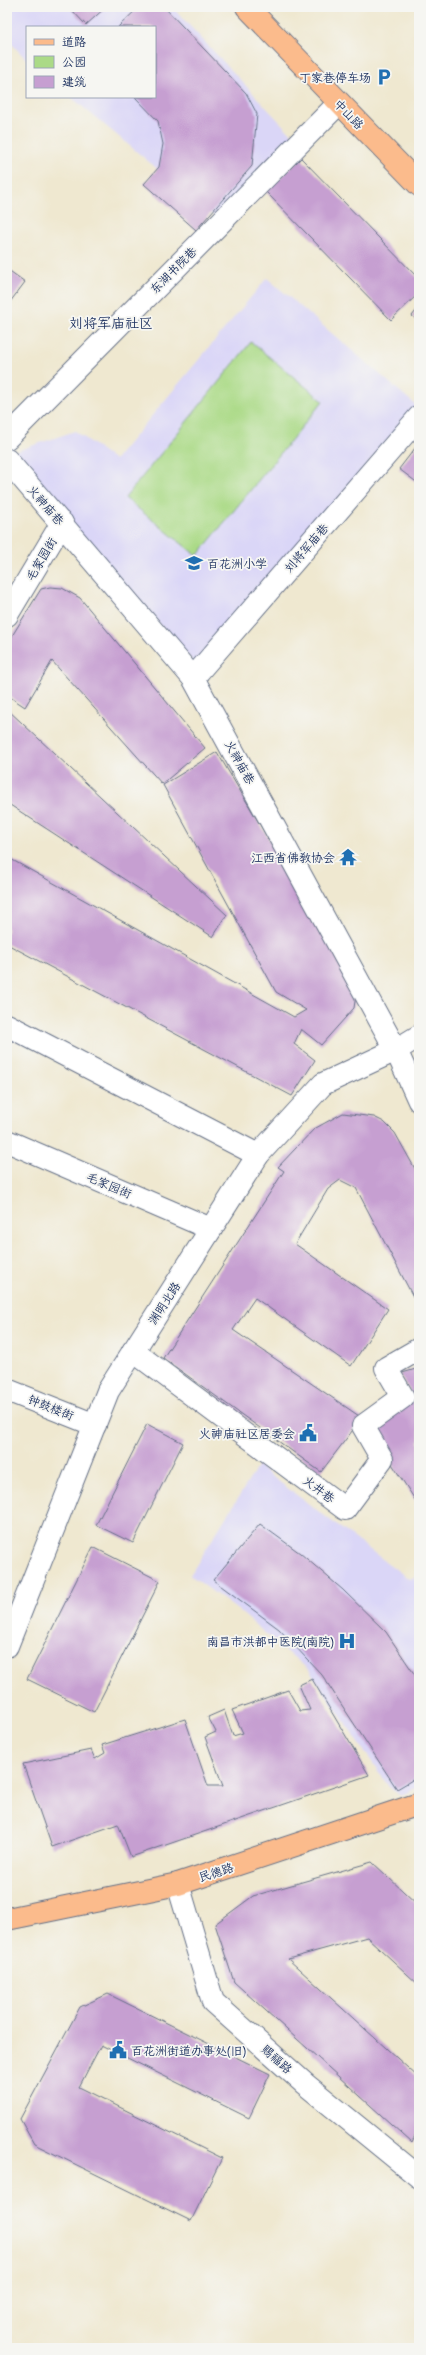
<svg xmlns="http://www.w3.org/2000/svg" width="426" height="2355" viewBox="0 0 426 2355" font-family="Delius,'LXGW WenKai TC',sans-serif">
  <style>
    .built { fill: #dad6f7 }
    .green { fill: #abda87; stroke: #638472 }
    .building { fill: #c69fd1 }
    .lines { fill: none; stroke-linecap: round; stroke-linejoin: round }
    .minor-casing { stroke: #657086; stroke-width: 24 }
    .major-casing { stroke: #657086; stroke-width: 24 }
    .minor { stroke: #fff; stroke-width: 22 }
    .major { stroke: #fbbb8c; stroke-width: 22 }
    .labels { text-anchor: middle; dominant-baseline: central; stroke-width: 3.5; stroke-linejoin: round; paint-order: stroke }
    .poi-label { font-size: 12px; fill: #1b2f5e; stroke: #f6f6f2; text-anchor: end }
    .street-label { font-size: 12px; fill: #1b2f5e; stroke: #f6f6f2 }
    .quarter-label { font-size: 14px; fill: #1b2f5e; stroke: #f6f6f2 }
  </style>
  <rect width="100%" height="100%" fill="#f6f6f2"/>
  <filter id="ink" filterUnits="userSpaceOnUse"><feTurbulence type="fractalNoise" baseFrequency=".025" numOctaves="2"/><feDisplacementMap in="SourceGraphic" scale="8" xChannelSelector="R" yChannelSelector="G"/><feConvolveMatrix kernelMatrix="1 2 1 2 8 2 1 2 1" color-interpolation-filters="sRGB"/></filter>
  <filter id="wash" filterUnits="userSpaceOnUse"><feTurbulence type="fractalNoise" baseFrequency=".012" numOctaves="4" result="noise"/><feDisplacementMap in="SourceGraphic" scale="16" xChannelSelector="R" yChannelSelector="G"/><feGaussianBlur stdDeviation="0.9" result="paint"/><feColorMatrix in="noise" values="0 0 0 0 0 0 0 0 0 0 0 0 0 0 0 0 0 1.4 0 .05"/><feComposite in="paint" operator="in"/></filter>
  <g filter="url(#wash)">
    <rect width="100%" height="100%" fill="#efe8d0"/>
    <g class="built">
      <polygon points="7,7 172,7 294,137 220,221 71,97 155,97 155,27 27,27 27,60 7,39"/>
      <polygon points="267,278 417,406 196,665 8,454 75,431 115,460"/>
      <polygon points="258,1466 409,1579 419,1576 419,1786 401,1796 389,1787 310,1671 239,1611 190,1575"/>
    </g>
    <polygon class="green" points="251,342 323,401 197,556 125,498"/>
    <g id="blocks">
      <g class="building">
        <polygon points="69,7 106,7 86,25"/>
        <polygon points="139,7 164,7 246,93 257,114 252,166 196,230 144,184 159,167 163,144 158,121 135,97 155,97 155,27 118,27"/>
        <polygon points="301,158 419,279 419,293 391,320 266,192"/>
        <polygon points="7,269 25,282 7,306"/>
        <polygon points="419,307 419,322 412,316"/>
        <polygon points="419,443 419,484 399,469"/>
        <polygon points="50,587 62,588 80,598 205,748 162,784 52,661 25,707 7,695 7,644 41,589"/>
        <polygon points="7,709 227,915 213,937 7,803"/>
        <polygon points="217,752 357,988 354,1008 321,1045 301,1029 294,1044 315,1060 292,1096 7,944 7,857 294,1017 306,1010 276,992 163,785"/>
        <polygon points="343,1113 374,1117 384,1122 395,1133 419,1176 419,1308 356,1188 340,1180 328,1189 295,1244 388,1309 351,1366 255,1298 233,1330 362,1418 321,1472 163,1358 284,1171 278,1167 314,1129"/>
        <polygon points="419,1368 419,1506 369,1428 415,1399 399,1374"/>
        <polygon points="147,1424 183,1443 133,1543 96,1525"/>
        <polygon points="260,1524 300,1553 343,1590 386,1632 419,1681 419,1776 397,1789 322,1675 279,1629 213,1580"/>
        <polygon points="93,1547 160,1581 94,1712 27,1679"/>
        <polygon points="312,1679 369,1775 131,1857 118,1824 52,1847 23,1764 91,1750 95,1759 105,1753 102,1745 185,1719 208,1786 223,1786 205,1737 216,1732 208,1717 224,1710 233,1736 243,1733 232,1710 288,1690 300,1711 310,1710 299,1685"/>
        <polygon points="372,1862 419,1906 419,1985 367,1937 288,1959 419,2078 419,2128 412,2143 234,1982 215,1924 253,1896"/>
        <polygon points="108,1994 270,2074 249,2118 101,2045 79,2087 222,2158 191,2221 34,2144 20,2119 80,2007"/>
      </g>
    </g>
  </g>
  <g filter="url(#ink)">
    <use href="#blocks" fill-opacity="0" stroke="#657086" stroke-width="1"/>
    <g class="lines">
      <g class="minor-casing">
        <g id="minor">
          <polyline points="7,438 339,103"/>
          <polyline points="7,460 193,678 396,1050 419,1101"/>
          <polyline points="7,615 62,523"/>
          <polyline points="193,678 419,417"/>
          <polyline points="7,1025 258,1155"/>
          <polyline points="7,1141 211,1229"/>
          <polyline points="133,1351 345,1509 382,1459 363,1426 403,1397 386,1368 419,1349"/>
          <polyline points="7,1390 95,1425"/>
          <polyline points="7,1646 108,1391 258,1155 323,1084 396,1050 419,1036"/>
          <polyline points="178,1884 213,2002 305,2084 419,2177"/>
        </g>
      </g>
      <g class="major-casing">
        <g id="major">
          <polyline points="247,7 419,185"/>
          <polyline points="7,1919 178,1884 419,1804"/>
        </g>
      </g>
      <use href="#minor" class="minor"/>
      <use href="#major" class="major"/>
    </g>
  </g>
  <defs>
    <g id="parking-bare" transform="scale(1.38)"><path d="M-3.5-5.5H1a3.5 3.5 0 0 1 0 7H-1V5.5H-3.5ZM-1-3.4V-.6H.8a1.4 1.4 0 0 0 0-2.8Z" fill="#1f6fb2" stroke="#f6f6f2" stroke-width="2.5" paint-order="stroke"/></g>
    <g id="school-bare" transform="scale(1.38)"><path d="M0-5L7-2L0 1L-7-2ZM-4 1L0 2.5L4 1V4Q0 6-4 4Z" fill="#1f6fb2" stroke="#f6f6f2" stroke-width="2.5" paint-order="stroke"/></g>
    <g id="temple-bare" transform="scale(1.38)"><path d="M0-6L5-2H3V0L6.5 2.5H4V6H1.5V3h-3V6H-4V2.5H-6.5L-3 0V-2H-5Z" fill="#1f6fb2" stroke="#f6f6f2" stroke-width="2.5" paint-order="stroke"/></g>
    <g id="civic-bare" transform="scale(1.38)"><path d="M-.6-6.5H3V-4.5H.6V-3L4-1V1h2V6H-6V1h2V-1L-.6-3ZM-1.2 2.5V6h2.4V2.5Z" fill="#1f6fb2" stroke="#f6f6f2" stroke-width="2.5" paint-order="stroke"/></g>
    <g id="hospital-bare" transform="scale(1.38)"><path d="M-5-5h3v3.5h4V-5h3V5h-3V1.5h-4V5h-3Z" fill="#1f6fb2" stroke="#f6f6f2" stroke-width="2.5" paint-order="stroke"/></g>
  </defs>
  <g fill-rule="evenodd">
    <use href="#parking-bare" x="384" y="77"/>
    <use href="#school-bare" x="194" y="563"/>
    <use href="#temple-bare" x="348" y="857"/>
    <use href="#civic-bare" x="308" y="1433"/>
    <use href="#hospital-bare" x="347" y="1641"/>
    <use href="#civic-bare" x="118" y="2050"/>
  </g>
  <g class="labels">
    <g class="poi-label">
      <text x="371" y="77">丁家巷停车场</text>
      <text x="207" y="563" text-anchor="start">百花洲小学</text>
      <text x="335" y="857">江西省佛教协会</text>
      <text x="295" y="1433">火神庙社区居委会</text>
      <text x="334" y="1641">南昌市洪都中医院(南院)</text>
      <text x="131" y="2050" text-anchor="start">百花洲街道办事处(旧)</text>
    </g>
    <g class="street-label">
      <text transform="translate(349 114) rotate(46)">中山路</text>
      <text transform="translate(173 270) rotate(-45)">东湖书院巷</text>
      <text transform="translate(46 505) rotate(49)">火神庙巷</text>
      <text transform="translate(306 548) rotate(-49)">刘将军庙巷</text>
      <text transform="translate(41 559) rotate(-59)">毛家园街</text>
      <text transform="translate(240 762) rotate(61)">火神庙巷</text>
      <text transform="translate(109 1185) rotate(23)">毛家园街</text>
      <text transform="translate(164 1303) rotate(-57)">渊明北路</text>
      <text transform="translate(51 1407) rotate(22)">钟鼓楼街</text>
      <text transform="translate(319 1489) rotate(37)">火井巷</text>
      <text transform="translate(216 1872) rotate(-18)">民德路</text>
      <text transform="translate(277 2059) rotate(42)">赐福路</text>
    </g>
    <g class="quarter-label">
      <text x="111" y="323">刘将军庙社区</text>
    </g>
  </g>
  <rect width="426" height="2355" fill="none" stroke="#f6f6f2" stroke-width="24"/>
  <rect x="26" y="26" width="130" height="72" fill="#f6f6f2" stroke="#9ea6b7"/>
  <rect x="34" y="39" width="20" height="6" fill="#fbbb8c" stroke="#9ea6b7"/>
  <text x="62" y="46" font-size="12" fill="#1b2f5e">道路</text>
  <rect x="34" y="56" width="20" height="12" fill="#abda87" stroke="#9ea6b7"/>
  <text x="62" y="66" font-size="12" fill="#1b2f5e">公园</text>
  <rect x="34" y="76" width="20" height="12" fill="#c69fd1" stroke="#9ea6b7"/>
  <text x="62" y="86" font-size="12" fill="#1b2f5e">建筑</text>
</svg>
